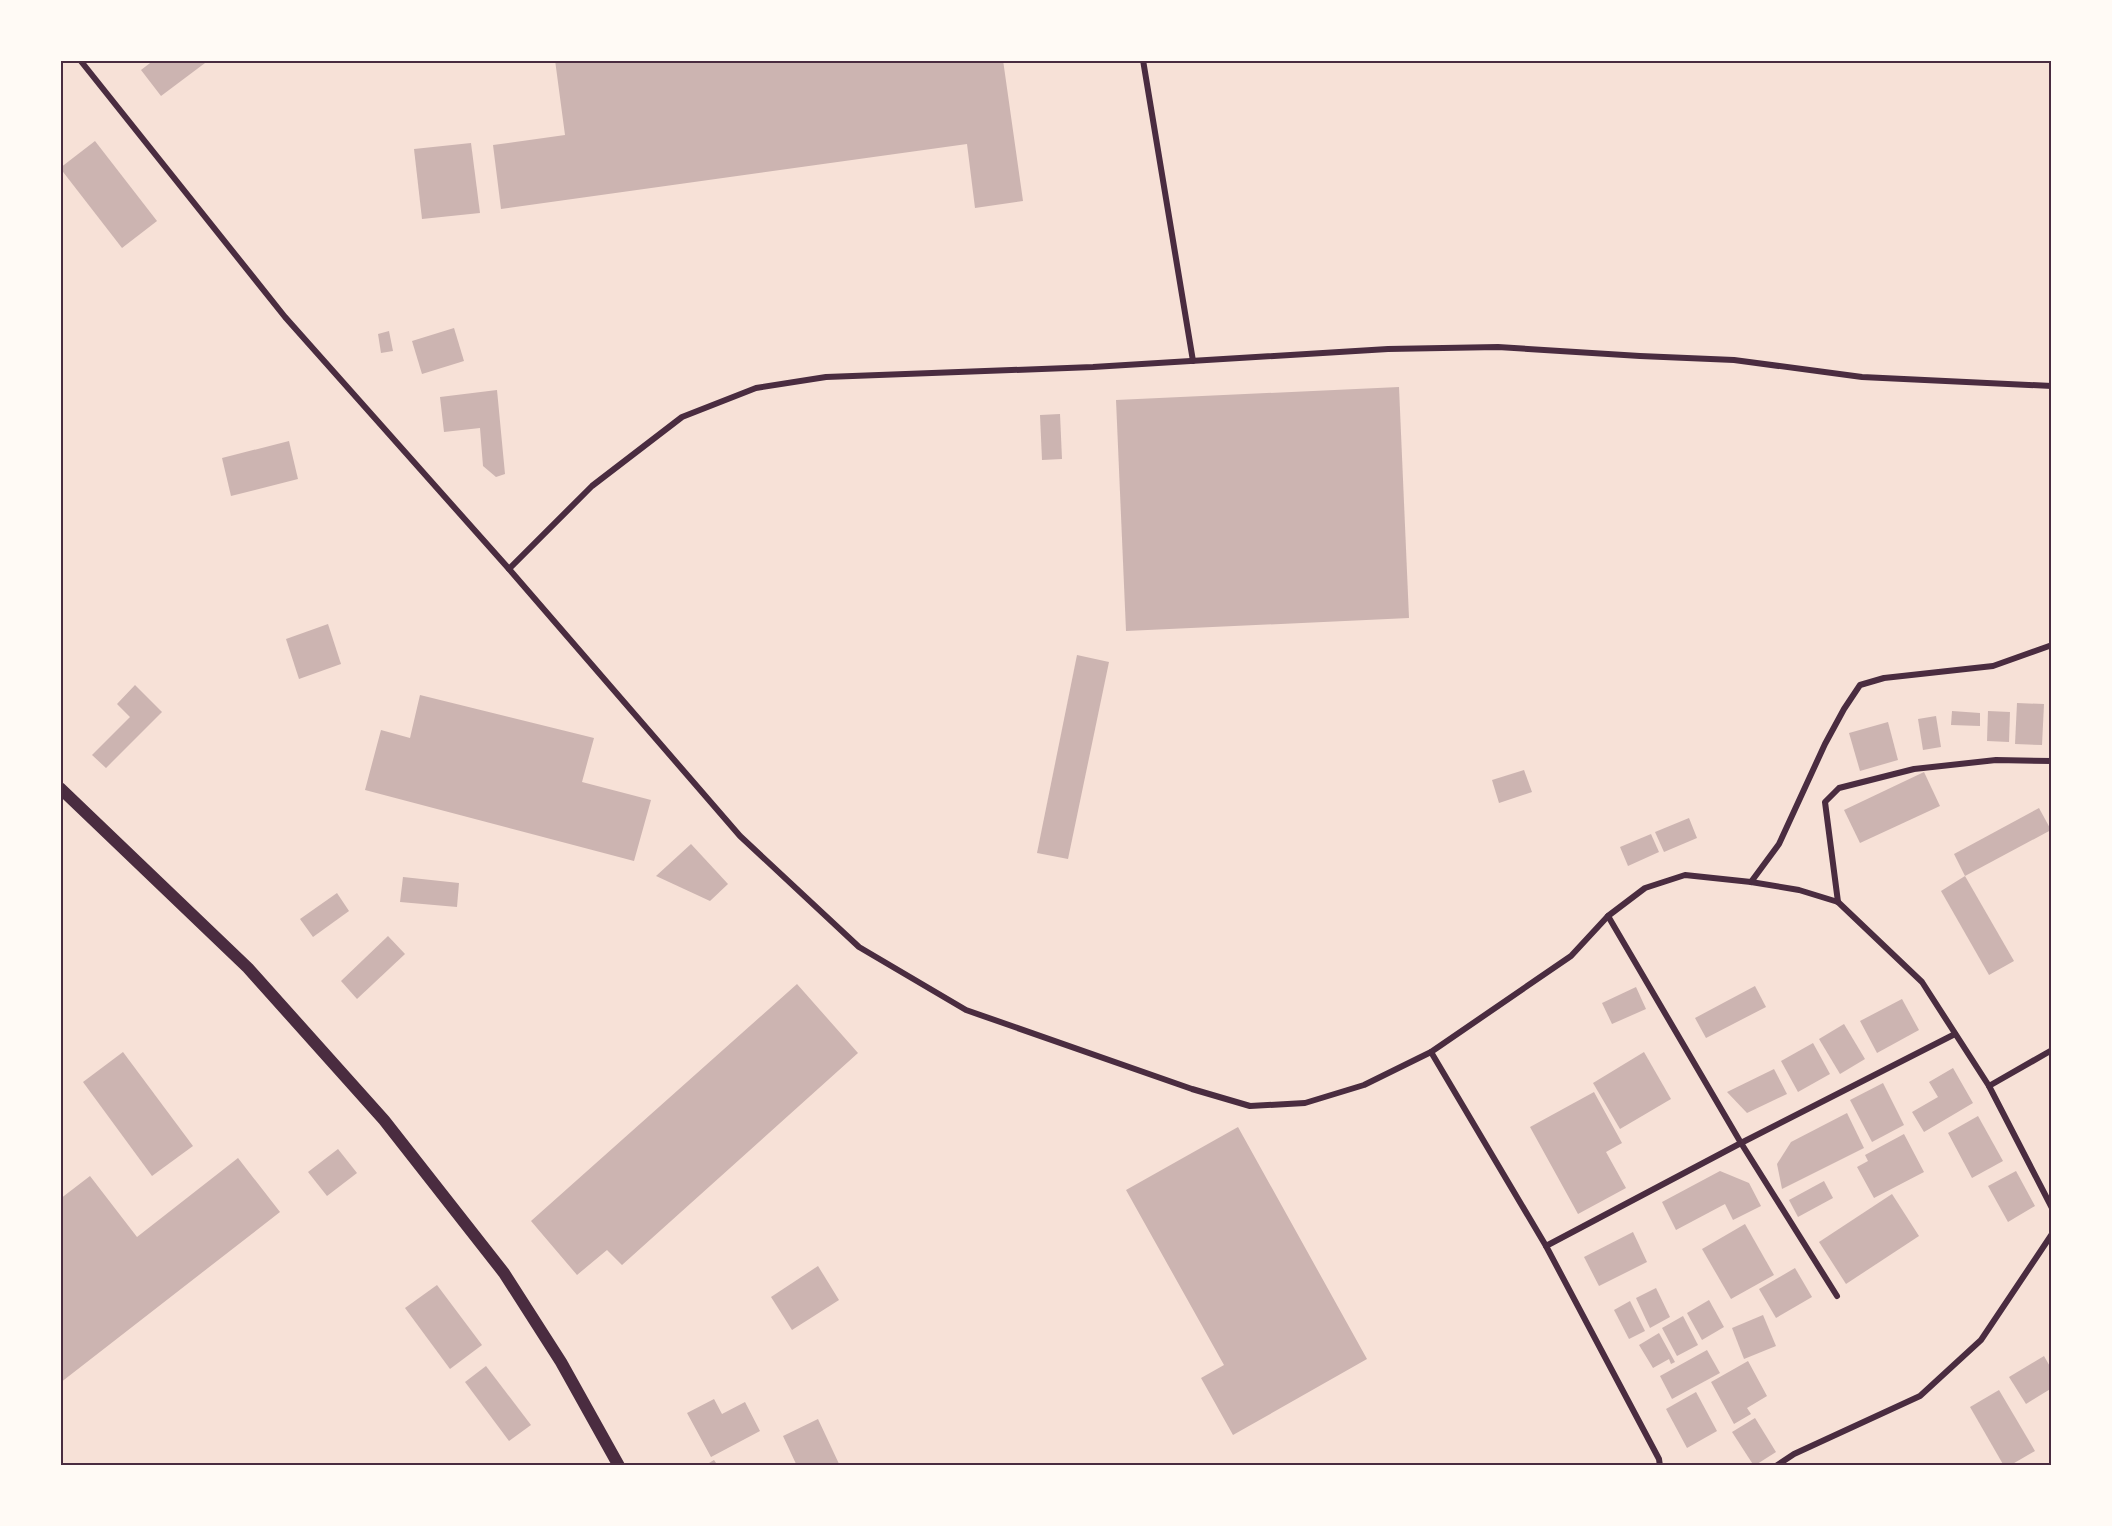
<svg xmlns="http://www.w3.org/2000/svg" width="2112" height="1526" viewBox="0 0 2112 1526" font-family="'Source Sans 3',sans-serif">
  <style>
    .building { fill: #ccb4b1 }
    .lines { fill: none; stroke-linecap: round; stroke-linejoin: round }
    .minor { stroke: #4a2c40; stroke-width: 6 }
    .secondary { stroke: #4a2c40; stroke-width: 12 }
    .neatline { fill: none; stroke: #4a2c40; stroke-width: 2 }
  </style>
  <rect width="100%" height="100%" fill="#f7e1d7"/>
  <g class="building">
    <polygon points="154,60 209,60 161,96 141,70"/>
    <polygon points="555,60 1003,60 1023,201 975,208 967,144 501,209 493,145 565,135"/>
    <polygon points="95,141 157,221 122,248 60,168"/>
    <polygon points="471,143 480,213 422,219 414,149"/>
    <polygon points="454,328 464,361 422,374 412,341"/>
    <polygon points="389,331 393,351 381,353 378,334"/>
    <polygon points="1399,387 1409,618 1126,631 1116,400"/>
    <polygon points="497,390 505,474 496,477 483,466 480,428 444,432 440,397"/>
    <polygon points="1060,414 1062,459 1042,460 1040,415"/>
    <polygon points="289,441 298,479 231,496 222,458"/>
    <polygon points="328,624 341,664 299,679 286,639"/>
    <polygon points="1077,655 1109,662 1068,859 1037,853"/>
    <polygon points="135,685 162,712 106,768 92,755 130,717 117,704"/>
    <polygon points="420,695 594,738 582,782 651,800 634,861 365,790 381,730 410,738"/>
    <polygon points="2017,703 2044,704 2042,745 2015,744"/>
    <polygon points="1952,711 1980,713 1980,726 1951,725"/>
    <polygon points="1988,711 2010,712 2009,742 1987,741"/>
    <polygon points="1936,716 1941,747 1923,750 1918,719"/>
    <polygon points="1888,722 1898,760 1860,771 1849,733"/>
    <polygon points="1524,770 1532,792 1499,803 1492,780"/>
    <polygon points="1924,772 1940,806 1860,843 1844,810"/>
    <polygon points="2039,808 2051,830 1965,876 1954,854"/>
    <polygon points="1689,818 1697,838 1664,852 1655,832"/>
    <polygon points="1651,834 1659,852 1628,866 1620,847"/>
    <polygon points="691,844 728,884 710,901 656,876"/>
    <polygon points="1965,876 2014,961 1989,975 1941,891"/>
    <polygon points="403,877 459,883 457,907 400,902"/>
    <polygon points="337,893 349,911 313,937 300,919"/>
    <polygon points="388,936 405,954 357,999 341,981"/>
    <polygon points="797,984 858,1053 622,1265 607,1250 577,1275 531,1221"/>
    <polygon points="1755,986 1766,1007 1706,1038 1695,1018"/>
    <polygon points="1636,987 1646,1009 1612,1024 1602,1003"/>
    <polygon points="1902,999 1919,1030 1877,1053 1860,1021"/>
    <polygon points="1844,1024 1865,1059 1840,1074 1819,1039"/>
    <polygon points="1813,1043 1830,1074 1798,1092 1781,1061"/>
    <polygon points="123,1052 193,1146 152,1176 83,1082"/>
    <polygon points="1644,1052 1671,1099 1620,1129 1593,1083"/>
    <polygon points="1953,1068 1973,1103 1924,1132 1912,1112 1938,1097 1929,1082"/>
    <polygon points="1774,1069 1787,1094 1747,1113 1727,1092"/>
    <polygon points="1883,1083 1904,1125 1872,1142 1850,1100"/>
    <polygon points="1594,1092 1622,1143 1606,1152 1626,1188 1578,1214 1530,1127"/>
    <polygon points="1847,1113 1864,1148 1782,1189 1777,1164 1791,1142"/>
    <polygon points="1978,1116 2003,1161 1972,1178 1948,1133"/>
    <polygon points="1238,1127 1367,1359 1233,1435 1201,1378 1224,1365 1126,1190"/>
    <polygon points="1904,1134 1924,1172 1874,1198 1857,1167 1868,1161 1865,1155"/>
    <polygon points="338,1149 357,1173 327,1196 308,1172"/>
    <polygon points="238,1158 280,1212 60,1383 60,1199 90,1176 137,1237"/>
    <polygon points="1720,1171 1749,1183 1761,1206 1733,1220 1725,1204 1676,1230 1662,1202"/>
    <polygon points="2016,1171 2035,1206 2008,1222 1988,1186"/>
    <polygon points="1824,1181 1833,1198 1798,1217 1789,1200"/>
    <polygon points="1892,1194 1919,1236 1846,1284 1819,1242"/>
    <polygon points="1745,1224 1774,1275 1731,1299 1702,1249"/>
    <polygon points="1633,1232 1647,1262 1599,1286 1584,1257"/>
    <polygon points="818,1266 839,1300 792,1330 771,1297"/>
    <polygon points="1795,1268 1812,1297 1776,1318 1759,1289"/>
    <polygon points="437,1285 482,1345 450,1369 405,1308"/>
    <polygon points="1656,1288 1670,1317 1650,1328 1636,1298"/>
    <polygon points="1709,1300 1724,1327 1702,1340 1687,1313"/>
    <polygon points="1630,1301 1645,1331 1629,1339 1614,1310"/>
    <polygon points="1763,1315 1776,1346 1744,1359 1732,1328"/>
    <polygon points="1683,1316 1698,1345 1677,1356 1662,1328"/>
    <polygon points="1659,1333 1675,1362 1671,1364 1669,1359 1653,1368 1639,1345"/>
    <polygon points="1707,1350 1720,1373 1672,1399 1660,1376"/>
    <polygon points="2044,1356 2052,1370 2052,1388 2026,1404 2009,1377"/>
    <polygon points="1748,1361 1767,1396 1747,1408 1751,1414 1734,1424 1711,1382"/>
    <polygon points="486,1366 531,1425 509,1441 465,1382"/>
    <polygon points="1999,1390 2035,1451 2009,1466 2004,1466 1970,1407"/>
    <polygon points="1696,1392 1717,1431 1687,1448 1666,1409"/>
    <polygon points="714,1399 722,1414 745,1402 760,1431 711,1457 687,1413"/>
    <polygon points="1755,1418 1776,1452 1754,1466 1732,1432"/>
    <polygon points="818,1419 840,1466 797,1466 783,1436"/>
    <polygon points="714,1460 718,1466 704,1466"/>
  </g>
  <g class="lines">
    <g class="minor">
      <polyline points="80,60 285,317 509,569 740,836 859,947 966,1010 1192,1089 1250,1106 1305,1103 1364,1085 1431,1052 1546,1246 1659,1459 1660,1466"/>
      <polyline points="1143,60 1193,361"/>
      <polyline points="509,569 592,486 682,417 756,388 826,377 1093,367 1388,349 1498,347 1640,356 1734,360 1862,377 2052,386"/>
      <polyline points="1751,882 1779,844 1825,744 1844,709 1860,685 1884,678 1993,666 2052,645"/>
      <polyline points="1838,902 1825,802 1839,788 1914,769 1996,760 2052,761"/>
      <polyline points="1608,916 1741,1143 1837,1296"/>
      <polyline points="1431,1052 1571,956 1608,916 1645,888 1685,875 1751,882 1799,890 1838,902 1922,982 1989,1086 2052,1208"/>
      <polyline points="1989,1086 2052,1050"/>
      <polyline points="1546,1246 1741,1143 1955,1034"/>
      <polyline points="1776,1466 1794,1454 1920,1396 1981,1340 2052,1234"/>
    </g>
    <polyline class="secondary" points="60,788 248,968 384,1120 504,1273 561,1362 619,1466"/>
  </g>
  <rect width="2112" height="1526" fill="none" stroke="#fffaf5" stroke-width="123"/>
  <rect x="62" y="62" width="1988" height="1402" class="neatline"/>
</svg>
